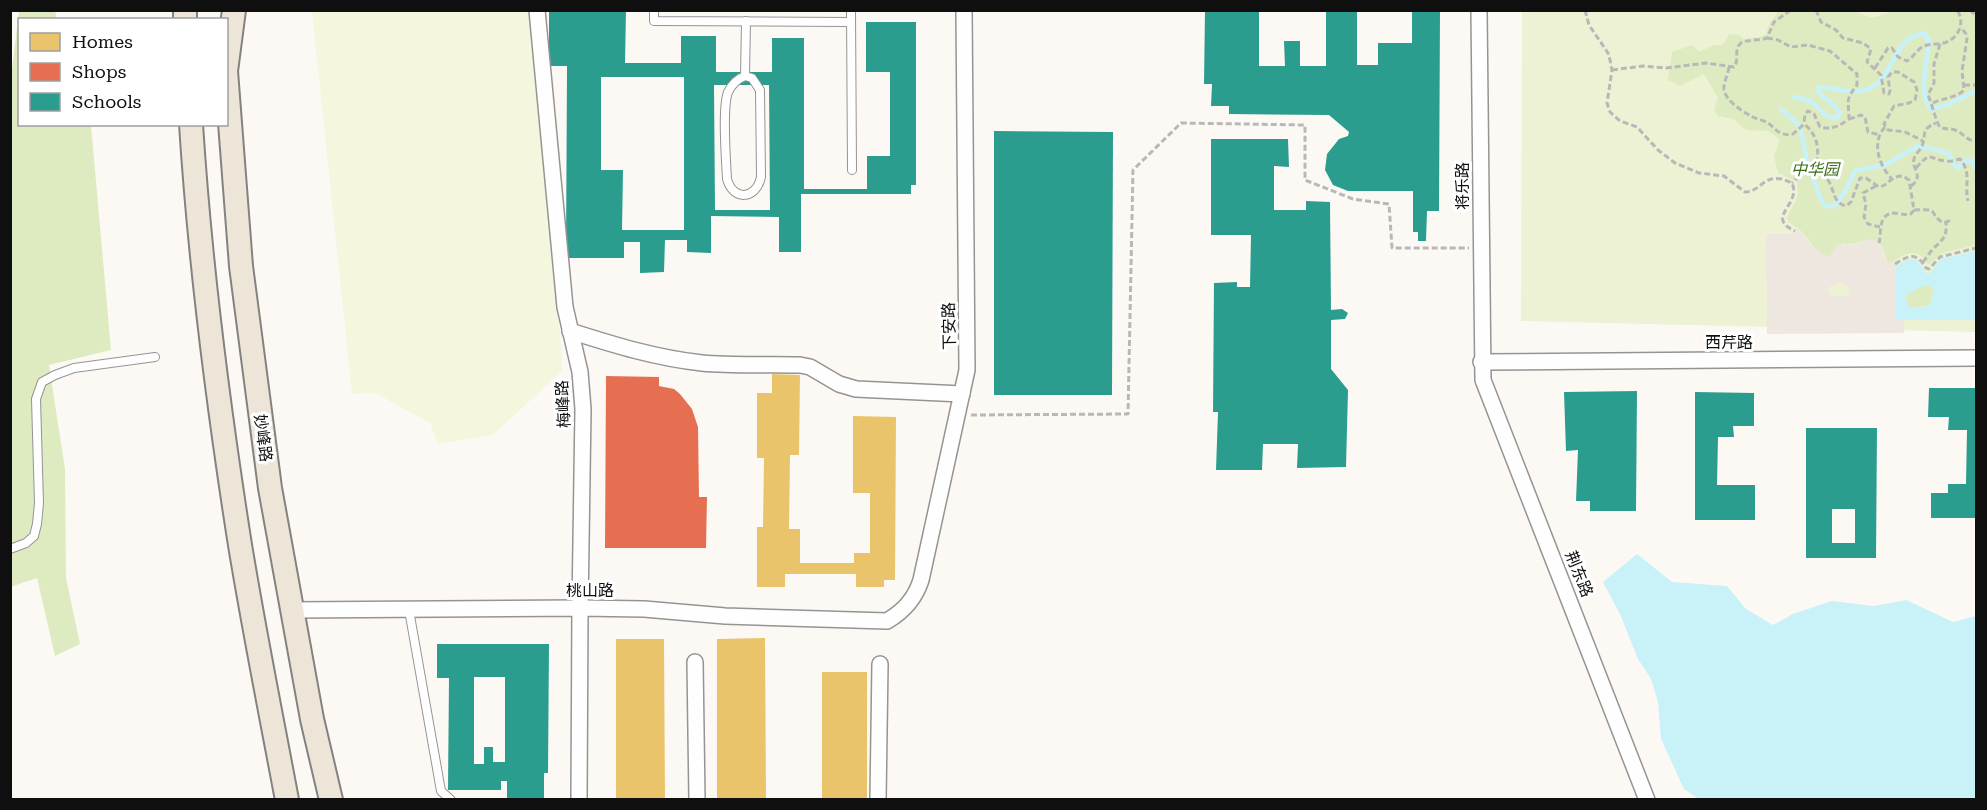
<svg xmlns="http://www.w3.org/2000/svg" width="1987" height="810" viewBox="0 0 1987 810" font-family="'Roboto Serif','Noto Sans SC',serif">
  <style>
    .green { fill: #ecf2d3 }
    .forest { fill: #deebc1 }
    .pitch { fill: #f4f6de }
    .plaza { fill: #ede7e0; fill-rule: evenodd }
    .water { fill: #c9f1f8; fill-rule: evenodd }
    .homes { fill: #e9c46a }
    .shops { fill: #e76f51 }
    .schools { fill: #2a9d8f; fill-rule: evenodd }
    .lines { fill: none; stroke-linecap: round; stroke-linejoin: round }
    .stream { stroke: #c9f1f8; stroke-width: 4.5 }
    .service-casing { stroke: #969493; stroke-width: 10 }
    .minor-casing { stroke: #969493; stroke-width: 18 }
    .primary-casing { stroke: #838280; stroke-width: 26 }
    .path { stroke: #b9b8b8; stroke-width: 3; stroke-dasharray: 6 3; stroke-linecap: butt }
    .service { stroke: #fffefe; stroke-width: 8 }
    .minor { stroke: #fffefe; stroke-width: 15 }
    .primary { stroke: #eee5d9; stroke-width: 22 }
    .labels { text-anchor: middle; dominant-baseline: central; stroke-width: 6; stroke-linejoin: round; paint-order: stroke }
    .park-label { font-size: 16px; font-style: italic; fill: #3b6d1a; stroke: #fff }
    .street-label { font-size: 16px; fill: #0f0f0f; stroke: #fff }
  </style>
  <rect width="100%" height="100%" fill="#fcf9f5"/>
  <polygon class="green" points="1522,11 1976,11 1976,332 1521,321"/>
  <g class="forest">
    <polygon points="19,11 55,11 57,19 20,20 20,124 91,125 111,350 49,365 65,469 66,578 80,644 55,656 37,578 10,587 11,78"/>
    <path d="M 1778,11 L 1854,11 L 1869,17 L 1876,17 L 1893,11 L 1976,11 L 1976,245 L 1942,253 L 1929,265 C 1926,263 1925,260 1923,258 C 1913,247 1900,257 1891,263 L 1888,263 C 1885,257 1885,250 1881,245 C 1870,232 1856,248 1843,243 L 1830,257 C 1816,255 1811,241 1802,232 C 1798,227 1791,225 1787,220 C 1791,202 1800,205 1797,182 L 1778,173 L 1774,156 L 1780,140 L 1768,131 L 1746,130 L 1733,119 L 1718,116 L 1714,110 L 1718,98 L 1704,74 L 1680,86 L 1668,80 L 1672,52 L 1692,45 L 1699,52 L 1714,45 L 1723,45 L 1729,34 L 1739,35 L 1743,39 L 1760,37 L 1766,34 L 1770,23 Z"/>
    <polygon points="1923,286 1930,286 1933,288 1932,299 1929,305 1917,308 1910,307 1905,299 1907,294"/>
  </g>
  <polygon class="pitch" points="312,11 529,11 562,356 562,371 493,435 438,444 430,423 375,393 352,394"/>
  <path class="plaza" d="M 1798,228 L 1810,244 L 1827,257 L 1831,255 L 1835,247 L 1839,244 L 1853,245 L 1868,239 L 1876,241 L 1881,245 L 1886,261 L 1888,263 L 1893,262 L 1896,266 L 1896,320 L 1904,320 L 1904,333 L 1767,334 L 1766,234 L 1793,234 ZM 1836,283 L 1843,283 L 1849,286 L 1849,294 L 1842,297 L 1830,295 L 1828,288 Z"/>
  <g class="water">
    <path d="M 1976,251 L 1976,320 L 1896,320 L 1896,266 L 1907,260 L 1916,259 L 1927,274 L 1930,273 L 1941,259 ZM 1923,286 L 1930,286 L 1933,288 C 1934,304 1926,311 1910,307 L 1905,299 L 1907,294 Z"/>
    <polygon points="1637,554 1672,582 1727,586 1746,609 1773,625 1793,614 1832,601 1874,606 1906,600 1953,622 1976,616 1976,799 1700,800 1684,789 1661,739 1658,702 1651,679 1638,659 1620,614 1603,582"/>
  </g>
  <g class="homes">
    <polygon points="772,374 800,375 799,455 790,455 789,529 800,529 800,563 854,563 854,553 870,553 870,493 853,493 853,416 896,417 895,580 884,580 884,587 856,587 856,574 785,574 785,587 757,587 757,527 763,527 764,458 757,458 757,393 772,393"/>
    <polygon points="765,638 766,800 717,800 717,639"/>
    <polygon points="616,639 664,639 665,800 616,800"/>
    <rect x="822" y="672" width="45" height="128"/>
  </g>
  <polygon class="shops" points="606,376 659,377 659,386 674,389 680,394 692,409 698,427 699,497 707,497 706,548 605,548"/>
  <g class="schools">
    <path d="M 549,10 L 626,10 L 625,63 L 681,63 L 681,36 L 716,36 L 716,72 L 772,72 L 772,38 L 804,38 L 804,189 L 867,189 L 867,156 L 890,156 L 890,72 L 866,72 L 866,22 L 916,22 L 916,185 L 911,185 L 911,194 L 801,194 L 801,252 L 779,252 L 779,217 L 711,216 L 711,253 L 687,252 L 687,240 L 665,240 L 664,272 L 640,273 L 640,242 L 624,242 L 624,258 L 566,258 L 567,66 L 549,66 ZM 601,77 L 684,77 L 684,230 L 622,230 L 623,170 L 601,170 ZM 714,85 L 769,85 L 770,210 L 715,210 Z"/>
    <polygon points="1205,10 1259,10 1259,66 1285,66 1284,41 1300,41 1300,66 1326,66 1326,10 1357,10 1357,65 1378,65 1378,43 1412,43 1412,10 1440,10 1439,211 1427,211 1426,241 1418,241 1418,232 1413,232 1413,191 1348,191 1333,185 1325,170 1327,154 1339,139 1348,136 1349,132 1329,115 1229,114 1229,106 1211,106 1212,84 1204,84"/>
    <polygon points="994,131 1113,132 1112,395 994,395"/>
    <polygon points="1211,139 1288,139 1289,167 1274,166 1274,210 1306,210 1306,201 1330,202 1331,310 1342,309 1348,313 1345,319 1331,320 1331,369 1348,390 1346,467 1297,468 1298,444 1263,444 1262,470 1216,470 1218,412 1213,412 1214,283 1237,282 1237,287 1250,287 1251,235 1211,235"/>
    <polygon points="1929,388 1976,388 1976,518 1931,518 1931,493 1948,493 1948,484 1966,484 1967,430 1948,430 1949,417 1928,417"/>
    <polygon points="1637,391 1636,511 1590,511 1590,501 1576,501 1578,450 1566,451 1564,392"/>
    <polygon points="1695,392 1754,393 1754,426 1733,426 1734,437 1718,437 1717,485 1755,485 1755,520 1695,520"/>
    <path d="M 1806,428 L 1877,428 L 1876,558 L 1806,558 ZM 1832,509 L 1855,509 L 1855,543 L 1832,543 Z"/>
    <path d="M 437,644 L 549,644 L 548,773 L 544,773 L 544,799 L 507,799 L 507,781 L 501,781 L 501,790 L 448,790 L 449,678 L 437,678 ZM 474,677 L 505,677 L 505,762 L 493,762 L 493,747 L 484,747 L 484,764 L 474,764 Z"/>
  </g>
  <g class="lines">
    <g class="stream">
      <path d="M 1794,97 C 1801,98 1808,99 1813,103 C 1822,111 1824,119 1838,117 L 1840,113 C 1834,103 1823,99 1817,90 L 1819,87 C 1835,88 1850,94 1866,90 C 1895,81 1892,34 1925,34 L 1929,40 C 1928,59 1917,95 1931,109 L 1947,105 L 1976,91"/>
      <path d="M 1781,109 L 1797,123 L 1801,131 L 1807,161 L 1821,200 C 1824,206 1827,207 1834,206 L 1845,192 L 1855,171 L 1887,164 L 1918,146 C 1929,148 1939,150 1949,154 L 1954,165 L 1958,168 L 1967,160 L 1972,161 L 1976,168"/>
    </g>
    <g class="service-casing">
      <g id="service">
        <polyline points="654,10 654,21 851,22"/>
        <polyline points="851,10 852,170"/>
        <path d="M 745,76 L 752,78 L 760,90 L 761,177 C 756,200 733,201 727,179 C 726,159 722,108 728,92 C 732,84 737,79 745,76 Z"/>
        <polyline points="745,76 746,21"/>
        <polyline points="10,549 26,543 34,536 37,524 39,503 36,399 42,382 55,375 74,368 155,357"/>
        <polyline points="409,610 441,791 451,800"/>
      </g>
    </g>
    <g class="minor-casing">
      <g id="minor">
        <polyline points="537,10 565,307 580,372 583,409 580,608 579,800"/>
        <polyline points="1479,10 1483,380 1647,800"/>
        <path d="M 570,331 C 614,345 656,358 702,363 C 734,366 767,364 800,365 L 810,367 L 839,384 L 856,389 L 962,394"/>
        <polyline points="1481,362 1976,358"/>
        <path d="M 292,610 L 580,608 L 644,609 L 725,616 L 887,621 C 904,611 915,599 921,580 L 967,370 L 964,10"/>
        <polyline points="695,662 697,800"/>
        <polyline points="878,800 880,664"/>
      </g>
    </g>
    <g class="primary-casing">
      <g id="primary">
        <polyline points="185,10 185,20"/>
        <polyline points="226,71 241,266 270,488 312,719 331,800"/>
        <polyline points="226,71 234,10"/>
        <path d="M 191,124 C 200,265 218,405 240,545 C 254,630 271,715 287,800"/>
      </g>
    </g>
    <g class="path">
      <path d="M 1585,10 L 1589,25 L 1608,53 L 1610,60 L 1612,70 L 1607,103 L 1610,112 L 1620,121 L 1637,127 L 1658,150 L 1675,163 L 1699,173 L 1724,176 L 1745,192 C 1763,192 1763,169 1792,183 C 1802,205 1764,217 1795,231"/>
      <polyline points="1816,10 1821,22 1836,30 1843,38 1863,43 1871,49 1867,62 1881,75 1884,93 1889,94 1890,91 1888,77 1892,72 1898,72 1914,82 1917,90 1915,100 1909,103 1894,106 1884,124 1888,130 1905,132 1923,141"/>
      <polyline points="1970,10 1976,16"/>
      <path d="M 1767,38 L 1778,40 L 1791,47 L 1808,45 L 1830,51 L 1857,74 L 1857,85 C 1844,102 1849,100 1849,119 C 1839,126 1832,130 1820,127 L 1814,114 L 1808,111 L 1805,114 L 1804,124"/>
      <path d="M 1940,44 L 1934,64 L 1934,83 L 1928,95 C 1931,101 1937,125 1940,127 C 1945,130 1950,128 1955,130 C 1964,133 1966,141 1976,141"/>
      <path d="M 1729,67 C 1728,75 1723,83 1724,90 C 1726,101 1742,111 1751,116 C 1755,119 1760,119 1764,121 C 1776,126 1776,137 1793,134 L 1804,124 C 1817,134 1820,149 1816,164 L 1804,171 L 1792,183"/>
      <path d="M 1875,68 L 1888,48 L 1892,48 L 1898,57 L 1907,61 C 1914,57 1917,49 1924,46 C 1932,43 1940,45 1947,42 C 1960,36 1965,21 1957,10"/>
      <path d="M 1612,70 L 1643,66 L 1666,68 L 1706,63 L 1734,67 C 1740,60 1733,49 1741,43 C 1748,39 1759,41 1767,38 L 1774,22 L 1791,10"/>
      <polyline points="1964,85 1976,85"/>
      <path d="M 1933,103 C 1942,98 1957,98 1964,90 L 1962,71 L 1967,39 L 1966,34 L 1961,27"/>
      <polyline points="1849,119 1861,115 1865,117 1868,132 1880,135"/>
      <path d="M 1885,127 C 1871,142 1879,165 1891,178"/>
      <path d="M 1815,166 C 1819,170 1825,175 1828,180 C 1835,191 1832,202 1846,206 L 1851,202 L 1860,178 L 1866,178 L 1879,187 C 1889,186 1889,176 1903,176 L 1909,180 L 1914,210 L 1910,215 C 1904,215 1899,213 1894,213 C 1877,214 1882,233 1879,243"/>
      <path d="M 1916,168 C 1932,150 1927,159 1946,161 C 1950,162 1956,160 1960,159 C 1972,173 1964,184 1968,201"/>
      <polyline points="1876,186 1863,193 1866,204 1864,217 1868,224 1880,227"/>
      <path d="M 1911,186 C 1925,176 1911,169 1914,159 C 1915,154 1920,151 1922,146 C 1927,132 1920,130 1936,123"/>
      <path d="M 1914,210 C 1942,209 1926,211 1943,223 L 1952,220"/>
      <path d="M 1923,262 C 1927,257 1931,250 1936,246 C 1944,239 1947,235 1946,223"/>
      <path d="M 1895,264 C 1910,254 1917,253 1926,268 L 1929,269 L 1940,257 L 1976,248"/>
      <polyline points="971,415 1128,414 1133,170 1181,123 1305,125 1305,180 1353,199 1389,204 1392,248 1469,248"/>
    </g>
    <use href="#service" class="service"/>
    <use href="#minor" class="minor"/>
    <use href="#primary" class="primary"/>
  </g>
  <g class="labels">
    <g class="park-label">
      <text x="1815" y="169">中华园</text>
    </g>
    <g class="street-label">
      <text transform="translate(1462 186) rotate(-90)">将乐路</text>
      <text transform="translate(949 326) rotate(-91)">下安路</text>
      <text x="1729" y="342">西芹路</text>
      <text transform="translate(563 404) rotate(-93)">梅峰路</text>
      <text transform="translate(263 438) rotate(82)">妙峰路</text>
      <text transform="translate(1579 574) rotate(68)">荆东路</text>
      <text x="590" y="590">桃山路</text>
    </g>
  </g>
  <rect width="1987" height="810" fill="none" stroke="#0f0f0f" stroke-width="24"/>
  <rect x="18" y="18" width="210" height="108" fill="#ffffff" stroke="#9f9f9f" stroke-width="1.5"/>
  <rect x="30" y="33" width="30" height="18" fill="#e9c46a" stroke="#9f9f9f" stroke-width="1.5"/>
  <text x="72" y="48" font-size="18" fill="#0f0f0f">Homes</text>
  <rect x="30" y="63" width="30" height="18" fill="#e76f51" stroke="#9f9f9f" stroke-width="1.5"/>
  <text x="72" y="78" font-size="18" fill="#0f0f0f">Shops</text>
  <rect x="30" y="93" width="30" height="18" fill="#2a9d8f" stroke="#9f9f9f" stroke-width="1.5"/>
  <text x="72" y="108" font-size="18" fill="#0f0f0f">Schools</text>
</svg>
